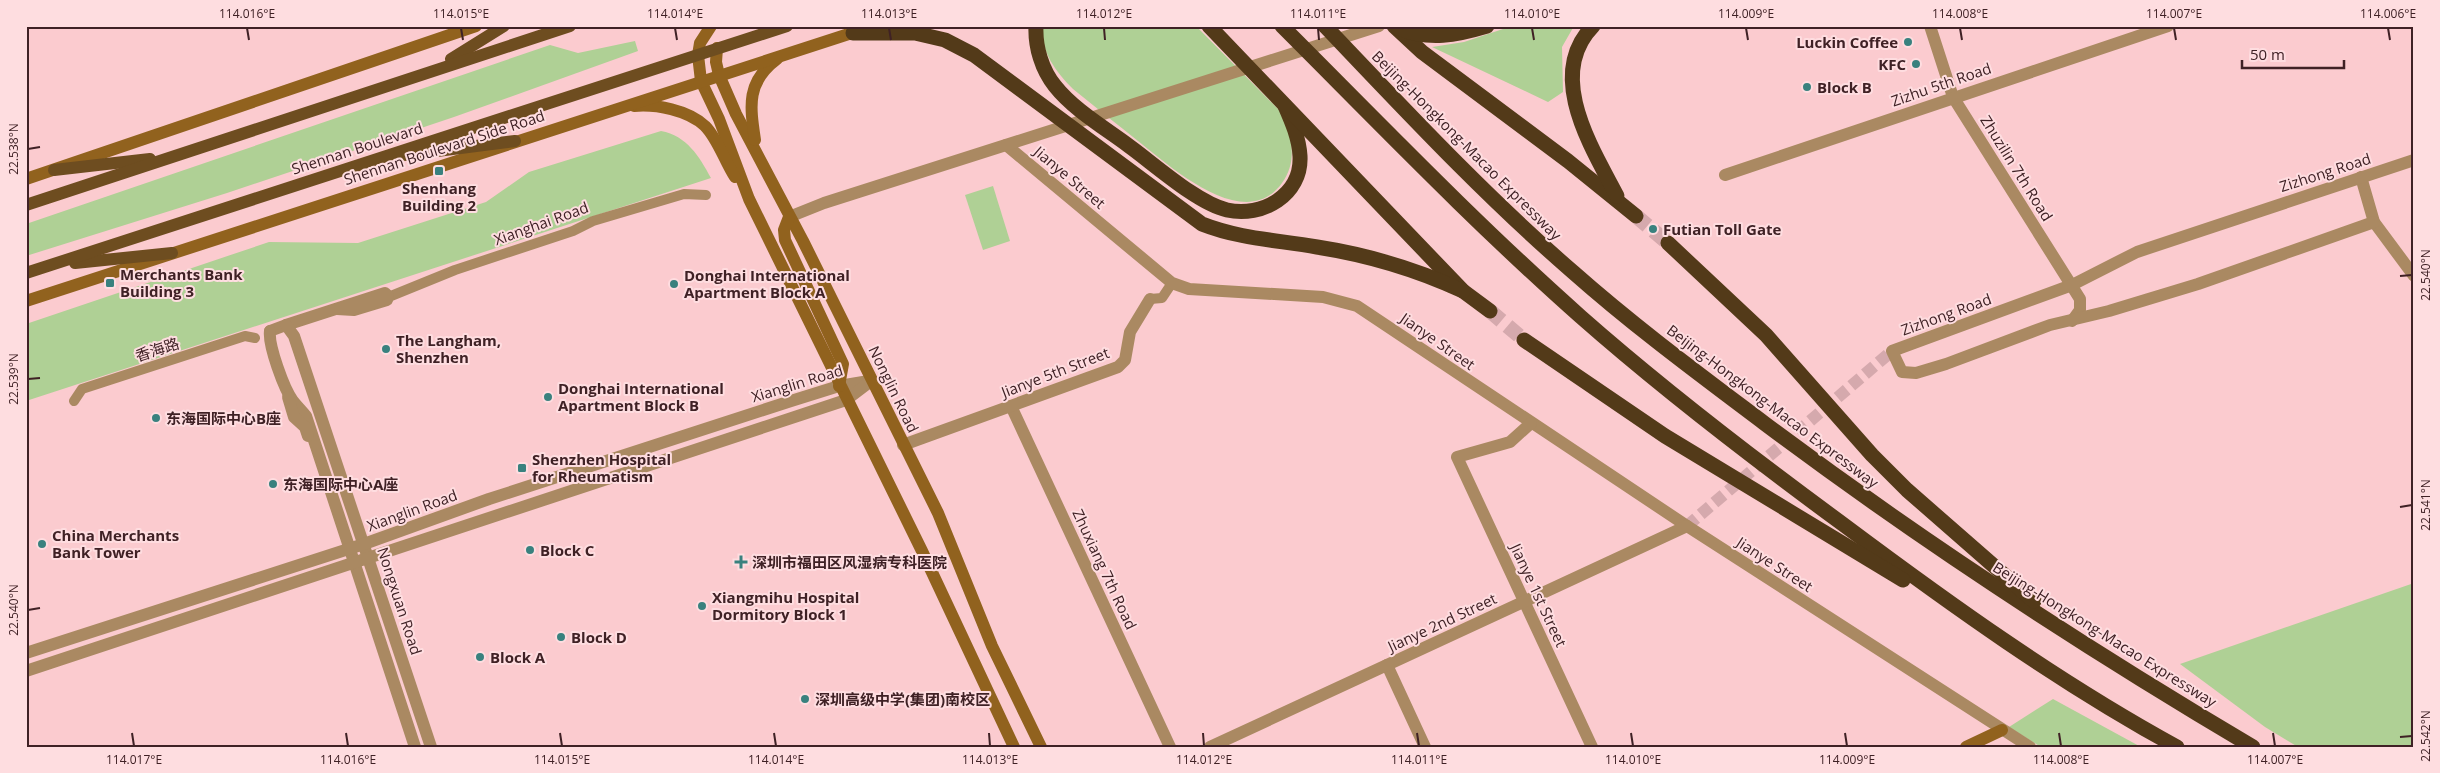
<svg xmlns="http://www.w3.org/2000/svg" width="2440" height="773" viewBox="0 0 2440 773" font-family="'Open Sans','Noto Sans SC',sans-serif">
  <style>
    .green { fill: #afd095 }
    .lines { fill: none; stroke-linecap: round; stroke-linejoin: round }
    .minor-tunnel { stroke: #d5a9ad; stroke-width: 12; stroke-dasharray: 12 6; stroke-linecap: butt }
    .motorway-tunnel { stroke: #d5a9ad; stroke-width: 15; stroke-dasharray: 15 8; stroke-linecap: butt }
    .pedestrian { stroke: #aa8962; stroke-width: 10 }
    .minor { stroke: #aa8962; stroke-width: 12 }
    .tertiary { stroke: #aa8962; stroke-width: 12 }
    .secondary { stroke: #91621e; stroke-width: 12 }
    .primary { stroke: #6e4d20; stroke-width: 12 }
    .motorway { stroke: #533a19; stroke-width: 15 }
    .ticks { fill: none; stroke: #3f2125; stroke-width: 2 }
    .poi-dot { fill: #39817e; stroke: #fedde0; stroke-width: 2 }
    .labels { text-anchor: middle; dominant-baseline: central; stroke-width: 4; stroke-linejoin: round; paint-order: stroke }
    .poi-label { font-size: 15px; font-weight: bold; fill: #3f2125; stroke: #fedde0; text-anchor: start }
    .street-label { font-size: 15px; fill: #3f2125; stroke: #fedde0 }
    .neatline { fill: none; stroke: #3f2125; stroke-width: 2 }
    .ticks-label { font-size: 12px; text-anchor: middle; fill: #3f2125 }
  </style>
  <rect width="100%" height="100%" fill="#fbcbcf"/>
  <g class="green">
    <path d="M 1041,26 L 1196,26 L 1281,112 C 1292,136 1298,161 1282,183 C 1245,235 1170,166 1138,141 C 1117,124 1095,107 1073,89 C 1055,71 1042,53 1041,26 Z"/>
    <polygon points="1512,26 1574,26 1562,47 1563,92 1548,102 1432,47 1464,42"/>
    <polygon points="635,41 638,51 454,117 227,193 26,256 26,224 550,45 578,53"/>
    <path d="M 661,131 C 687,136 699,156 711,178 L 26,401 L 26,324 L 269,242 L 358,243 L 486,202 L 529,172 Z"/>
    <polygon points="993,186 1010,241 983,250 965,195"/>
    <polygon points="2414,583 2414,747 2298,747 2265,727 2180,664"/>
    <polygon points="2053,699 2141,747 2041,747 2009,727"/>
  </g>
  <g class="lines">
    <polyline class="minor-tunnel" points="1687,526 1892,351"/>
    <g class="motorway-tunnel">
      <polyline points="1636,216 1668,243"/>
      <polyline points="1490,311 1524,340"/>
    </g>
    <g class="pedestrian">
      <polyline points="391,296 455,270 573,231 593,221 684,194 706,195"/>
      <polyline points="1150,299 1162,298 1172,283"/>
      <polyline points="74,401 82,389 245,336 255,338"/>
    </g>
    <g class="minor">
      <polyline points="1930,26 1953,97 2080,299 2080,310 2072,321"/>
      <polyline points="1006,145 1172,283 1189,289 1323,297 1357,306 1687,526 2030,747"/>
      <polyline points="1725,175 2168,26"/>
      <polyline points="2361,177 2374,222 2414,276"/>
      <polyline points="789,217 824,203 1379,26"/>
      <polyline points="2374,222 2198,284 2109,311 2050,325 1946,364 1916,373 1902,372 1892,351 2072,285 2137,252 2414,160"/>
      <polyline points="270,331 286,325 385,293 388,296 387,300 354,310 337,309"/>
      <polyline points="1011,406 1170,747"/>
      <polyline points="1531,423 1510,442 1457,457 1592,747"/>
      <polyline points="903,445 1118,367 1125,360 1130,332 1150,299"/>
      <polyline points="1387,665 1425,747"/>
      <polyline points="1210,747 1687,526"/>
    </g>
    <g class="tertiary">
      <polyline points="286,325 294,336 431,747"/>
      <path d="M 270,331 C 268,345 284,389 293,401 C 297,406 302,411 306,416 L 415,747"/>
      <polyline points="288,397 294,417 305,427 308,436"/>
      <polyline points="26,653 364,544 489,499 791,401 839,386 869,381"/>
      <polyline points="26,671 846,400 871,381"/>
    </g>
    <g class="secondary">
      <polyline points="711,26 700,43 698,55 701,81 719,119 749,199 922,551 1014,747"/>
      <polyline points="717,48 716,62 719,75 736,114 803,241 938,513 992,646 1041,747"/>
      <path d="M 634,106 C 656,104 688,110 705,126 C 718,139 725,162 735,177"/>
      <path d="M 755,140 C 750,106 746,82 777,59"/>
      <polyline points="26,179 476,26"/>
      <polyline points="789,217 784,230 785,240 843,364 839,386"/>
      <polyline points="26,301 861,30"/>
      <polyline points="1966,747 2002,730"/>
    </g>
    <g class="primary">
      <polyline points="451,59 504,26"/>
      <polyline points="406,155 515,141"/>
      <polyline points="54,170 150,159"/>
      <polyline points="26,205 570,26"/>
      <polyline points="75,263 172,253"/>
      <polyline points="26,273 787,26"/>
    </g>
    <g class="motorway">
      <path d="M 1036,26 C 1035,47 1042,70 1055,86 C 1074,110 1105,128 1129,146 C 1154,164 1197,203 1227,210 C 1262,218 1302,195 1300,156 C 1299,138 1292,122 1285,106"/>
      <polyline points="1209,26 1463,291 1490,311"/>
      <path d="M 1282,26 C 1380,124 1477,225 1581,317 C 1665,391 1754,459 1844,525 C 1951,605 2060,683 2177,747"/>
      <path d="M 1325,26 C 1405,110 1485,196 1573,272 C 1634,326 1699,374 1764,423 C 1920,540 2084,647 2253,747"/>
      <polyline points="1394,26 1422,52 1568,161 1636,216"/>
      <path d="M 1593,26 C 1545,75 1592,148 1617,196"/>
      <path d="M 1399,28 C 1429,41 1457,35 1487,26"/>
      <path d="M 853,33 L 915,33 L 945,40 L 974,55 L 1202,224 C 1240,239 1278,240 1317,247 C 1368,255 1416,269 1463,291"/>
      <polyline points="1668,243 1766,335 1872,455 1907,490 2034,601"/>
      <polyline points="1524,340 1665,436 1903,580"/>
    </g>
  </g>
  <path class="ticks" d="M 247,28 L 249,40M 461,28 L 463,40M 675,28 L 677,40M 889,28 L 891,40M 1104,28 L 1105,40M 1318,28 L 1319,40M 1532,28 L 1534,40M 1746,28 L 1748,40M 1960,28 L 1962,40M 2174,28 L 2176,40M 2388,28 L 2390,40M 28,149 L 40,147M 2400,276 L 2412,275M 28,379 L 40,378M 2400,507 L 2412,505M 28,610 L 40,608M 132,733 L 134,746M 346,733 L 348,746M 560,733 L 562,746M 774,733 L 776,746M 989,733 L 990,746M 1203,733 L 1204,746M 1417,733 L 1419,746M 1631,733 L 1633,746M 1845,733 L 1847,746M 2059,733 L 2061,746M 2273,733 L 2275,746M 2400,737 L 2412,736"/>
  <g class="poi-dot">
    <circle cx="1908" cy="42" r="5"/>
    <circle cx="1916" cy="64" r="5"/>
    <circle cx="1807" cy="87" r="5"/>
    <rect x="434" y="166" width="10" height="10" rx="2.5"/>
    <circle cx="1653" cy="229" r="5"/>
    <rect x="105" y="278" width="10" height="10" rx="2.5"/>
    <circle cx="674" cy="284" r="5"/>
    <circle cx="386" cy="349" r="5"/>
    <circle cx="548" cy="397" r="5"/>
    <circle cx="156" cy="418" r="5"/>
    <rect x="517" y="463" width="10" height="10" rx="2.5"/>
    <circle cx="273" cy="484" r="5"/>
    <circle cx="42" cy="544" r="5"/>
    <circle cx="530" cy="550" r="5"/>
    <path d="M738.5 554.5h5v5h5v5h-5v5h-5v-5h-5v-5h5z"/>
    <circle cx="702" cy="606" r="5"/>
    <circle cx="561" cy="637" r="5"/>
    <circle cx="480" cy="657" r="5"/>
    <circle cx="805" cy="699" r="5"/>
  </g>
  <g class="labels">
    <g class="poi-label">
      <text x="1898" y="42" text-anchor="end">Luckin Coffee</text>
      <text x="1906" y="64" text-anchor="end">KFC</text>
      <text x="1817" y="87">Block B</text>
      <text x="439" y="188" text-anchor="middle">Shenhang<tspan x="439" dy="17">Building 2</tspan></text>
      <text x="1663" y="229">Futian Toll Gate</text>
      <text x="120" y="274">Merchants Bank<tspan x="120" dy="17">Building 3</tspan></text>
      <text x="684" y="275">Donghai International<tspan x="684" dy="17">Apartment Block A</tspan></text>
      <text x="396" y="340">The Langham,<tspan x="396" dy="17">Shenzhen</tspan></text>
      <text x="558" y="388">Donghai International<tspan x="558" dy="17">Apartment Block B</tspan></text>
      <text x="166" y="418">东海国际中心B座</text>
      <text x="532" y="459">Shenzhen Hospital<tspan x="532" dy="17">for Rheumatism</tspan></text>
      <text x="283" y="484">东海国际中心A座</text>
      <text x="52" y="535">China Merchants<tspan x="52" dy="17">Bank Tower</tspan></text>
      <text x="540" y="550">Block C</text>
      <text x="752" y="562">深圳市福田区风湿病专科医院</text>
      <text x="712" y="597">Xiangmihu Hospital<tspan x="712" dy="17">Dormitory Block 1</tspan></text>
      <text x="571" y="637">Block D</text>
      <text x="490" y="657">Block A</text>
      <text x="815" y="699">深圳高级中学(集团)南校区</text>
    </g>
    <g class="street-label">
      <text transform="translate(1941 84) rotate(-19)">Zizhu 5th Road</text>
      <text transform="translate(1467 145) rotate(45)">Beijing-Hongkong-Macao Expressway</text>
      <text transform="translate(444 147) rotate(-18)">Shennan Boulevard Side Road</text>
      <text transform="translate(357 148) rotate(-18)">Shennan Boulevard</text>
      <text transform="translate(2017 168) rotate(58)">Zhuzilin 7th Road</text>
      <text transform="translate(2325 172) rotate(-18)">Zizhong Road</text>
      <text transform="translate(1070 177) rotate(40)">Jianye Street</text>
      <text transform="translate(541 223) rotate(-20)">Xianghai Road</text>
      <text transform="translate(1946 314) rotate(-20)">Zizhong Road</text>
      <text transform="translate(1438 341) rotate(35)">Jianye Street</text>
      <text transform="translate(157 349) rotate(-18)">香海路</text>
      <text transform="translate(1055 372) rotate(-21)">Jianye 5th Street</text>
      <text transform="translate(797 383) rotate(-17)">Xianglin Road</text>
      <text transform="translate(894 389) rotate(64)">Nonglin Road</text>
      <text transform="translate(1773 406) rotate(37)">Beijing-Hongkong-Macao Expressway</text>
      <text transform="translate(412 510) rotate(-20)">Xianglin Road</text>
      <text transform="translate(1775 564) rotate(33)">Jianye Street</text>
      <text transform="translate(1105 569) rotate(65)">Zhuxiang 7th Road</text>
      <text transform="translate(1539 595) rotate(65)">Jianye 1st Street</text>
      <text transform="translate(400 601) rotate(72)">Nongxuan Road</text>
      <text transform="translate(1442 622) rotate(-25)">Jianye 2nd Street</text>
      <text transform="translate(2105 634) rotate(32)">Beijing-Hongkong-Macao Expressway</text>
    </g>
  </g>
  <rect width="2440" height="773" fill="none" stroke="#fedde0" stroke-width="55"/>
  <path d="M2242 60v8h102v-8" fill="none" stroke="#3f2125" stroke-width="2.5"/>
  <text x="2250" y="60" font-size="15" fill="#3f2125" stroke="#fedde0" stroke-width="4" paint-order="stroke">50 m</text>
  <rect x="28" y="28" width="2384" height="718" class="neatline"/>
  <g class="ticks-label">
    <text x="247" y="18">114.016°E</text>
    <text x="461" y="18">114.015°E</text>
    <text x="675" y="18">114.014°E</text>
    <text x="889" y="18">114.013°E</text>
    <text x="1104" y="18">114.012°E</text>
    <text x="1318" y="18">114.011°E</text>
    <text x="1532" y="18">114.010°E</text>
    <text x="1746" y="18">114.009°E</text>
    <text x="1960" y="18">114.008°E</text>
    <text x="2174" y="18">114.007°E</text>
    <text x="2388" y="18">114.006°E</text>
    <text transform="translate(14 149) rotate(-90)" y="4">22.538°N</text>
    <text transform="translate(2426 275) rotate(-90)" y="4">22.540°N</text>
    <text transform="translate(14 379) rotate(-90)" y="4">22.539°N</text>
    <text transform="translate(2426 505) rotate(-90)" y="4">22.541°N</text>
    <text transform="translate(14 610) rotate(-90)" y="4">22.540°N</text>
    <text transform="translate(2426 736) rotate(-90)" y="4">22.542°N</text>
    <text x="134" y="764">114.017°E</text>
    <text x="348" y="764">114.016°E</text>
    <text x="562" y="764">114.015°E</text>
    <text x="776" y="764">114.014°E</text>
    <text x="990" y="764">114.013°E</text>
    <text x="1204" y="764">114.012°E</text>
    <text x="1419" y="764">114.011°E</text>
    <text x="1633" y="764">114.010°E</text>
    <text x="1847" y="764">114.009°E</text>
    <text x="2061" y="764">114.008°E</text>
    <text x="2275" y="764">114.007°E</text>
  </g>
</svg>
